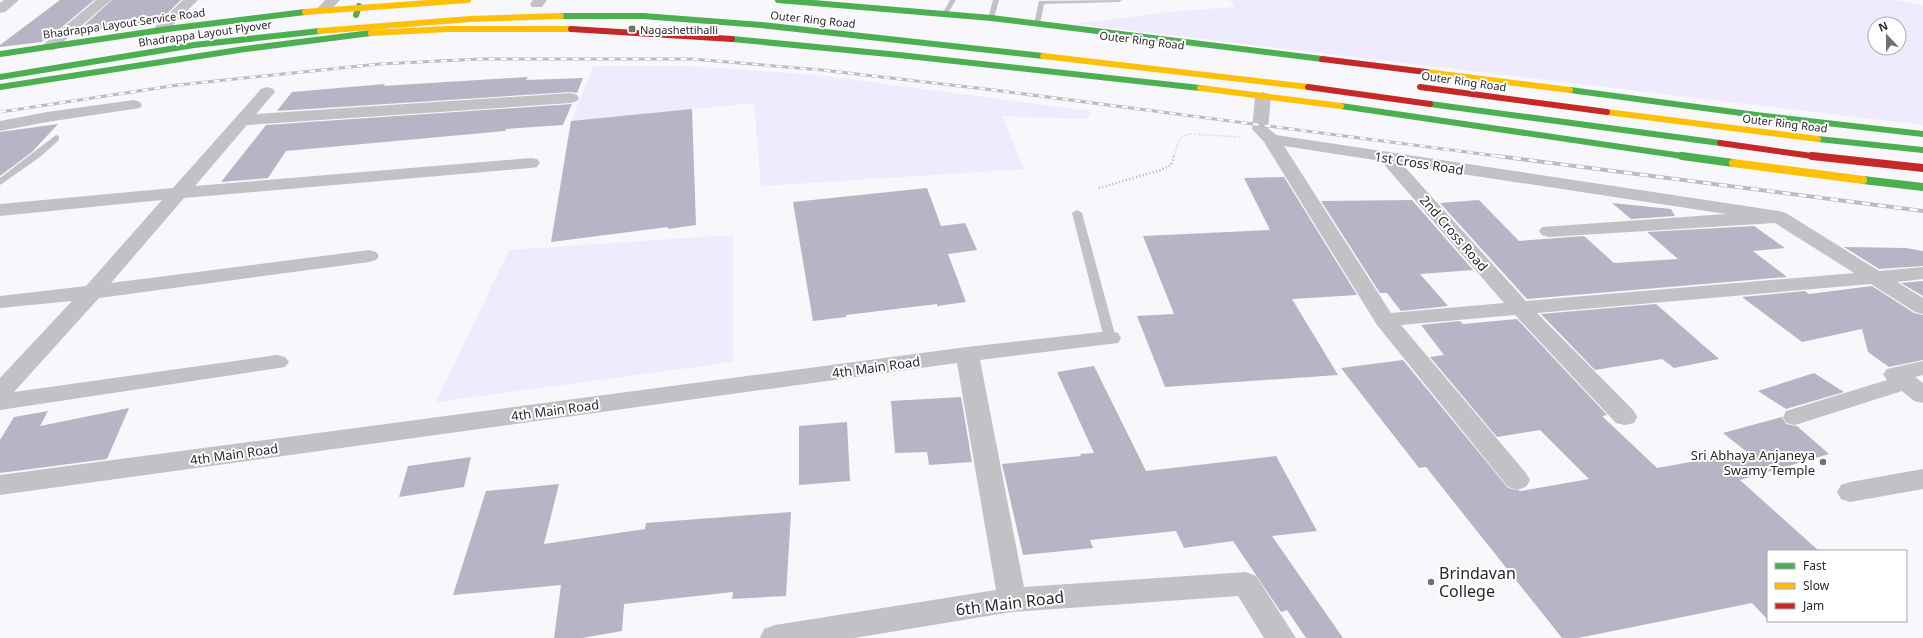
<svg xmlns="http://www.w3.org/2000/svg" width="1923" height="638" viewBox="0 0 1923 638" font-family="'Noto Sans',sans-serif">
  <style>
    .green { fill: #edebfd; fill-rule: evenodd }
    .building { fill: #b7b4c5 }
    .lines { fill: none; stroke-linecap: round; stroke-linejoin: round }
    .path-far1 { stroke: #b3b2b5; stroke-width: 1.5; stroke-dasharray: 0.5 2; stroke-linecap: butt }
    .path { stroke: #b3b2b5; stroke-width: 2.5; stroke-dasharray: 1 2.5; stroke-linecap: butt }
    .lane { fill: #c2c1c5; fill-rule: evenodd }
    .street { fill: #c2c1c5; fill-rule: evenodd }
    .fast-far1 { stroke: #4caf50; stroke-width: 6 }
    .fast { stroke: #4caf50; stroke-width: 8 }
    .slow-far1 { stroke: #ffc107; stroke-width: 6 }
    .slow { stroke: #ffc107; stroke-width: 8 }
    .jam-far1 { stroke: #c62828; stroke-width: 6 }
    .jam { stroke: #c62828; stroke-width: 8 }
    .rail-far1-casing { stroke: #bcbcc0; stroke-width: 3 }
    .rail-casing { stroke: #bcbcc0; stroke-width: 4 }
    .rail-far1 { stroke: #fff; stroke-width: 2; stroke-dasharray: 6; stroke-linecap: butt }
    .rail { stroke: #fff; stroke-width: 2.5; stroke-dasharray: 8; stroke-linecap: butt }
    .poi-dot { fill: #717075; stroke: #fff; stroke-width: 1.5 }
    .labels { text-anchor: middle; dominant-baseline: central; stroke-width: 4; stroke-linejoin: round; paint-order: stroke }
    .far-street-label { font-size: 11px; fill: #29282d; stroke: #fff }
    .far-poi-label { font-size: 11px; fill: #29282d; stroke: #fff; text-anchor: start }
    .street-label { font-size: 13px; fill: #29282d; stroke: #fff }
    .poi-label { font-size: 13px; fill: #29282d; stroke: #fff; text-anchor: end }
    .near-poi-label { font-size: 16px; fill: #29282d; stroke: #fff; text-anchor: start }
    .near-street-label { font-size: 16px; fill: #29282d; stroke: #fff }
  </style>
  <rect width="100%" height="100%" fill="#f7f7fc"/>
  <g class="green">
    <path d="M 1230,0 L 1894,0 L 1923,5 L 1923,125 L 1077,24 L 1168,12 L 1235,7 ZM 1875,24 L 1899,24 L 1899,48 L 1875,48 Z"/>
    <polygon points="593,66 687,66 817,75 1091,111 1087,119 1002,116 1024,169 761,186 754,103 571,121"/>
    <polygon points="733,235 733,362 436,402 509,250"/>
  </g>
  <g class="building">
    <polygon points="60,0 94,0 55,33 41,42 0,47 0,45"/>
    <polygon points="112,0 181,0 156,24 78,31"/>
    <polygon points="528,77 526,80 583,78 577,93 571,92 277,111 292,92 385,84 384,86 414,84"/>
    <polygon points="572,104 563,125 506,129 505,131 286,151 268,178 221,182 266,125"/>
    <polygon points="692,109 696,225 668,229 668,227 551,242 571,121"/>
    <polygon points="58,124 32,152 0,176 0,132"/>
    <polygon points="1284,177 1357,295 1292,299 1338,375 1165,387 1137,316 1174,314 1143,236 1270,230 1244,178"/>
    <polygon points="927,188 941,226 965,223 977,250 948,254 966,302 937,306 937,304 846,315 846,317 813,321 793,202"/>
    <polygon points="1412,200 1473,270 1420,274 1448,306 1401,311 1387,293 1380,293 1321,201"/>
    <polygon points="1479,200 1519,241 1584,236 1614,263 1678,259 1647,232 1754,226 1785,248 1753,251 1787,277 1527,299 1440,203"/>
    <polygon points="1612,203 1671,209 1675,216 1631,219"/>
    <polygon points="1844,247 1906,248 1923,251 1923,266 1879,269"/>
    <polygon points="1923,281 1923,296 1901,283"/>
    <polygon points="1872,286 1914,313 1923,315 1923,360 1889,367 1868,352 1862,329 1802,342 1742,297 1805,291 1809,294"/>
    <polygon points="1656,304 1719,359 1674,368 1662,359 1595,370 1541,314"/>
    <polygon points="1517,319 1607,415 1602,416 1657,468 1747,452 1723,433 1782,417 1786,424 1797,426 1829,454 1740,480 1819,551 1768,551 1768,620 1752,603 1578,638 1562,638 1426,467 1419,468 1341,368 1403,360 1508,488 1521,491 1589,479 1540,430 1497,437 1430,357 1444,355 1421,325 1460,321 1463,324"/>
    <polygon points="1094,366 1146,471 1276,456 1317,531 1272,536 1343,638 1306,638 1287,610 1281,612 1233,541 1184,548 1176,531 1090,540 1093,548 1023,555 1002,464 1081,456 1080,454 1094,453 1057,372"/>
    <polygon points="1814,373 1844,392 1786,409 1758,391"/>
    <polygon points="961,397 972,462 929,465 927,452 895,453 891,401"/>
    <polygon points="129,408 107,459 0,473 0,440 14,417 48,411 40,426"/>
    <polygon points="847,422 850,481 799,485 799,426"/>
    <polygon points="471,457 464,487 399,497 408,466"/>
    <polygon points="559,484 544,544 645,529 646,523 791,512 786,596 732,599 733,592 624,604 622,631 582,638 554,638 561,585 453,595 486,491"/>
  </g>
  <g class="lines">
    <polyline class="path-far1" points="1174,157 1179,139 1188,134 1241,137"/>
    <polyline class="path" points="1099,188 1161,170 1171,165 1174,156"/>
    <g class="lane">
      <polygon points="950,0 956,0 947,15 943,15 942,14"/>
      <polygon points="993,0 999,0 994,18 991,20 988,18"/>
      <polygon points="1122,0 1119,2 1044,4 1040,24 1037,26 1034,24 1039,1"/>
      <polygon points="56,135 59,136 59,140 40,157 0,185 0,178"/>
      <polygon points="1077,210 1082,213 1116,338 1114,340 1106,340 1104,338 1072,213"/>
    </g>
    <g class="street">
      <polygon points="4,0 19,0 5,12 0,13 0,3"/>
      <polygon points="96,0 111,0 54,50 44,50 42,47 44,44"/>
      <polygon points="183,0 198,0 165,33 155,33 153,30 155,27"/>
      <polygon points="325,0 340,0 329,12 319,12 317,9"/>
      <polygon points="533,0 547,0 542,7 532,7 530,4"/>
      <polygon points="267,87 273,89 275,92 256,114 571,93 577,95 579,98 577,101 571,103 247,125 195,186 531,158 537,159 540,163 537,167 531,168 184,198 111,283 369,250 376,252 379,256 376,260 369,262 99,298 14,392 277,355 285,357 289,362 285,367 0,410 0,378 72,301 0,308 0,296 86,286 162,200 0,216 0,204 173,188 261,89"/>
      <path d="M 1263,92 L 1269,94 L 1271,97 L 1268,128 L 1276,135 L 1779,211 L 1786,213 L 1879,271 L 1923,267 L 1923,279 L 1897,282 L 1923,298 L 1923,314 L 1915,312 L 1871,284 L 1537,313 L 1634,411 L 1637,417 L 1634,423 L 1625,425 L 1616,423 L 1515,315 L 1401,325 L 1526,473 L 1530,480 L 1526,487 L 1517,490 L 1508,487 L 1377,325 L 1264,142 L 1252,129 L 1255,97 L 1257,94 ZM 1284,146 L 1381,161 L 1504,303 L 1391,313 ZM 1403,165 L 1726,214 L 1542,227 L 1539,231 L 1542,235 L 1549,237 L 1775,223 L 1854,273 L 1526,301 Z"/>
      <polygon points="134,100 140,102 142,105 140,108 47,122 0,131 0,121 47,112"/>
      <polygon points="1110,331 1118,333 1121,338 1118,343 980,360 1024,587 1246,572 1256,576 1296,638 1264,638 1238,596 1012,612 854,638 760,638 764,629 775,625 996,590 957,363 0,495 0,475 967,347"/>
      <polygon points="1923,361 1923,375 1915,377 1923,383 1923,403 1914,401 1902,391 1795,425 1786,423 1783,417 1786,411 1887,380 1883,374 1887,369"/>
      <polygon points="1923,469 1923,489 1850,502 1841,499 1837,492 1841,485 1850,482"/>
    </g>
    <g class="fast-far1">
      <polyline points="778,0 991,18 1322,59"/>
      <polyline points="356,15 359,6"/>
      <polyline points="561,16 643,16 761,25 1043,56"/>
      <polyline points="732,39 899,55 1200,88"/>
      <polyline points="0,54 175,28 305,12"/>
      <polyline points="0,77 194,45 320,31"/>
      <polyline points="0,87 245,49 371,33"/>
      <polyline points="1570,90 1756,115 1923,134"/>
      <polyline points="1430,104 1720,143"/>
      <polyline points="1341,106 1689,157"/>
      <polyline points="1818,139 1923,150"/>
    </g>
    <g class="fast">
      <polyline points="1682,156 1733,163"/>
      <polyline points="1863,180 1923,187"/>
    </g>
    <g class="slow-far1">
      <polyline points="305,12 468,0"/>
      <polyline points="320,31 470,19 561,16"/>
      <polyline points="371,33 448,29 571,29"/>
      <polyline points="1043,56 1308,87"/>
      <polyline points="1426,72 1570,90"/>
      <polyline points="1200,88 1341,106"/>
      <polyline points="1607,112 1818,139"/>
    </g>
    <polyline class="slow" points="1733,163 1863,180"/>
    <g class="jam-far1">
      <polyline points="571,29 732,39"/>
      <polyline points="1322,59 1426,72"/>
      <polyline points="1308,87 1430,104"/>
      <polyline points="1420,87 1607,112"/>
      <polyline points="1720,143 1819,157"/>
    </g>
    <polyline class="jam" points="1812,156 1923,168"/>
    <g class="rail-far1-casing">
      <polyline id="rail-far1" points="0,112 178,85 379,64 480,59 692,59 822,70 994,90 1505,157"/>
    </g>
    <g class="rail-casing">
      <polyline id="rail" points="1497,156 1923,211"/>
    </g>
    <use href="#rail-far1" class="rail-far1"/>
    <use href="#rail" class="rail"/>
  </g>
  <g class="poi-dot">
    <rect x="628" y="25" width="8" height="8" rx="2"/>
    <circle cx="1823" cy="462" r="4"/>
    <circle cx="1431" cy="582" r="4"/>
  </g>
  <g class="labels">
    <g class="far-street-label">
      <text transform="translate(813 19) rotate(6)">Outer Ring Road</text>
      <text transform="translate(124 23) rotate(-8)">Bhadrappa Layout Service Road</text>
      <text transform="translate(205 33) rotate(-8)">Bhadrappa Layout Flyover</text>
      <text transform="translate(1142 40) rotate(7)">Outer Ring Road</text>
      <text transform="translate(1464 81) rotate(8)">Outer Ring Road</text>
      <text transform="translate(1785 123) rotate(7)">Outer Ring Road</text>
    </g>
    <g class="far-poi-label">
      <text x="640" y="29">Nagashettihalli</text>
    </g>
    <g class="street-label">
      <text transform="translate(1419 163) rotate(9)">1st Cross Road</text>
      <text transform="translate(1454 233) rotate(49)">2nd Cross Road</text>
      <text transform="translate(876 367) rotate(-8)">4th Main Road</text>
      <text transform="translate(555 410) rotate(-8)">4th Main Road</text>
      <text transform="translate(234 454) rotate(-8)">4th Main Road</text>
    </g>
    <g class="poi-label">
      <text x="1815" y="455">Sri Abhaya Anjaneya<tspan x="1815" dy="15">Swamy Temple</tspan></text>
    </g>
    <g class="near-poi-label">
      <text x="1439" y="573">Brindavan<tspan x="1439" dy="18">College</tspan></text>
    </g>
    <g class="near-street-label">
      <text transform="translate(1010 603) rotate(-7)">6th Main Road</text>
    </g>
  </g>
  <rect x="1767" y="550" width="140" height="72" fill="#ffffff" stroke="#a9a9ab"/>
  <rect x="1775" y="563" width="20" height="6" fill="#4caf50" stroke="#a9a9ab"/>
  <text x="1803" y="570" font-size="12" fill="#29282d">Fast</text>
  <rect x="1775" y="583" width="20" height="6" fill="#ffc107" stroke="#a9a9ab"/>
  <text x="1803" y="590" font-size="12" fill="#29282d">Slow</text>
  <rect x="1775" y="603" width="20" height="6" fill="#c62828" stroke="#a9a9ab"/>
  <text x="1803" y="610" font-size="12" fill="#29282d">Jam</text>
  <g transform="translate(1887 36) rotate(338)"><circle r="19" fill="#ffffff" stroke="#a9a9ab"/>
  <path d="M0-3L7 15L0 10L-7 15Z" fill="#717075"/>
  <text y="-6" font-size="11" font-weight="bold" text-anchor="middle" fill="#29282d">N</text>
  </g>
</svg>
